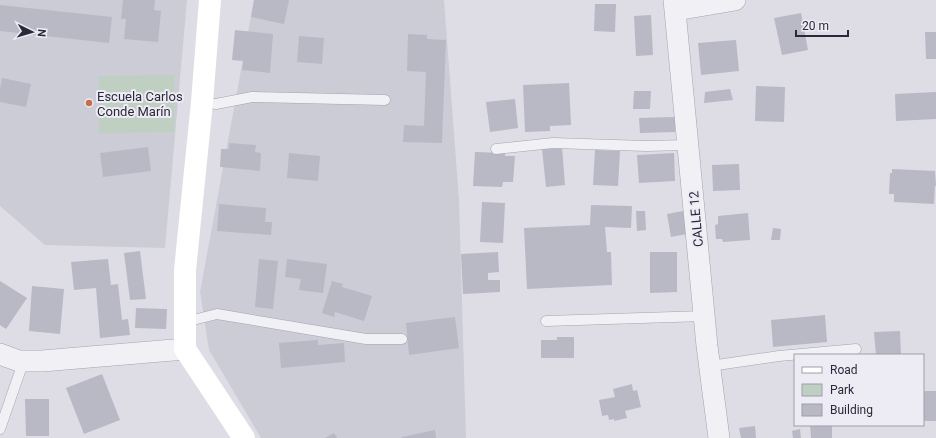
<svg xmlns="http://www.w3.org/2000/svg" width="936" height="438" viewBox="0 0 936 438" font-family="Roboto,sans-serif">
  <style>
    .built { fill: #ccccd7 }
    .green { fill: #bfcfc2 }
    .building { fill: #b9b8c5 }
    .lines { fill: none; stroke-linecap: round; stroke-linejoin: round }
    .lane-casing { stroke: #a4a3af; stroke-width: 11 }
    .street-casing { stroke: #a4a3af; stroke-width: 22 }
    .lane { stroke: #f0f0f5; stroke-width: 10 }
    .street { stroke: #f0f0f5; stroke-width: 21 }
    .secondary { stroke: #fff; stroke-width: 22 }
    .poi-dot { fill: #c2704b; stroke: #edecf4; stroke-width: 1.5 }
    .labels { text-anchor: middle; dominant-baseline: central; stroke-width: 4; stroke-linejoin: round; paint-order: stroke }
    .poi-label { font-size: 13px; fill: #2a283b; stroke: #edecf4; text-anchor: start }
    .street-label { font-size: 13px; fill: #2a283b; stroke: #edecf4 }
  </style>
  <rect width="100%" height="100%" fill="#dedde6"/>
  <g class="built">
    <polygon points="0,0 187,0 165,248 45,245 0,206"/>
    <polygon points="254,0 444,0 459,200 466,438 261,438 209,350 200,292"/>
  </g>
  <polygon class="green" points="174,75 174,132 99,133 99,76"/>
  <g class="building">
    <polygon points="123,0 155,0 154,10 161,11 158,42 124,39 126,19 121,19"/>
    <polygon points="254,0 289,0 284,24 251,17"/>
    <polygon points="595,4 616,4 615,32 594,31"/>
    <polygon points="0,5 112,17 109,43 0,31"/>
    <polygon points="801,13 808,50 782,55 774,18"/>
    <polygon points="651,15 653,55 636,56 634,16"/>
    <polygon points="235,30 273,34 270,73 242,70 243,61 232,60"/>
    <polygon points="925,32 936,32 936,59 926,59"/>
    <polygon points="408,34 427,35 427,39 446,40 442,143 403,142 404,125 424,126 426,72 407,71"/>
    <polygon points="299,36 324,38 322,64 297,62"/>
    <polygon points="736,40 739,71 701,75 698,43"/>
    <polygon points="2,78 31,84 26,107 0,102 0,89"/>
    <polygon points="569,83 571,125 550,126 550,131 525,132 523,85"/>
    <polygon points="756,86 785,87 784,122 755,121"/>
    <polygon points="730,89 733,100 704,103 705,92"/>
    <polygon points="634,91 651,91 650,109 633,109"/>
    <polygon points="936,92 936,119 896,121 895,94"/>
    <polygon points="515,99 518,128 490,132 486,102"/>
    <polygon points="675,117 675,132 640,133 639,118"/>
    <polygon points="229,143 256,145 255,152 261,153 260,171 220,167 221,149 229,149"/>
    <polygon points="148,147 151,171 103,177 100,153"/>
    <polygon points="562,147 565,185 546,187 542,149"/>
    <polygon points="595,150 620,151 618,186 593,185"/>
    <polygon points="475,152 505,153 505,156 515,156 513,182 503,182 502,187 473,186"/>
    <polygon points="289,153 320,156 318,181 287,178"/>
    <polygon points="674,153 675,181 639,183 637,155"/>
    <polygon points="739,164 740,190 713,191 712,165"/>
    <polygon points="892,169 935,171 936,186 935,186 934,204 894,202 894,194 889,194 890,173 892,173"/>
    <polygon points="482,202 505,203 503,243 480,242"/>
    <polygon points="219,204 266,208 265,222 272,222 271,235 217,231"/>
    <polygon points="591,205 632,206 631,228 605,227 607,252 611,252 612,285 527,289 524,228 590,225"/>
    <polygon points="636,211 645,211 646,230 637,231"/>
    <polygon points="683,211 687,234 671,237 667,214"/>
    <polygon points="748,213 750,240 723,242 722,239 716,239 715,225 718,224 718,216"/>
    <polygon points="773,228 781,229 780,240 771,240"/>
    <polygon points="140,251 146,299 130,300 124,253"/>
    <polygon points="498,252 499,272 488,273 488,280 500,280 500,292 463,294 461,254"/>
    <polygon points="650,252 677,252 677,292 650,293"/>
    <polygon points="108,259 111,285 118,284 122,320 128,319 130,335 100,338 96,288 74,290 71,262"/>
    <polygon points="259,259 278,261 273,309 255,307"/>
    <polygon points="287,259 327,264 323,293 299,290 301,279 285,277"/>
    <polygon points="0,281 27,298 6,329 0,325"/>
    <polygon points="332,281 343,284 342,287 372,296 364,321 335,312 334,317 322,313"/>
    <polygon points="32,286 64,289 60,334 29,331"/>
    <polygon points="136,308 167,309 166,329 135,328"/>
    <polygon points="825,315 827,342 773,347 771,320"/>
    <polygon points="455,317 459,348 409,355 406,323"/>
    <polygon points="900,331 901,355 876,355 874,332"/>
    <polygon points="557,337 574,337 574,358 541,358 541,340 557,340"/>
    <polygon points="318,340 318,345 344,343 345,362 281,368 279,343"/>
    <polygon points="102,374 120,420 84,434 66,388"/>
    <polygon points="632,384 633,391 637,390 641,407 625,411 627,418 614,421 614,419 609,420 608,415 602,416 599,400 615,397 613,389"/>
    <rect x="923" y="391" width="13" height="30"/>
    <polygon points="25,399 49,399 49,436 26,436"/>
    <polygon points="810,425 832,425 832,438 811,438"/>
    <polygon points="755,426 756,438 741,438 739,428"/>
    <polygon points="800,429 801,438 793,438 792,431"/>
    <polygon points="435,430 436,438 402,438 402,437"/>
    <polygon points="334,433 337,438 325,438"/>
  </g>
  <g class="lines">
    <g class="lane-casing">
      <g id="lane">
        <polyline points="202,102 216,104 252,97 385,100"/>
        <polyline points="496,149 553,143 646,146 688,145"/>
        <polyline points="546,321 705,316"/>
        <polyline points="185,322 217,314 366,339 402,339"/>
        <polyline points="710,366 779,356 856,349"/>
        <polyline points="0,429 24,360"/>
      </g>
    </g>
    <g class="street-casing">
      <g id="street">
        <polyline points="674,0 707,346 719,438"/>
        <polyline points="676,10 735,0"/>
        <polyline points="0,354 19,361 42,361 185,349"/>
      </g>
    </g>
    <use href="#lane" class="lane"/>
    <use href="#street" class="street"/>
    <polyline class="secondary" points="210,0 202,102 185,270 185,349 244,438"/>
  </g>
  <circle class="poi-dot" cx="89" cy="103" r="4"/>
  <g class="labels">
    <g class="poi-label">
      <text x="97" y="96">Escuela Carlos<tspan x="97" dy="15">Conde Marín</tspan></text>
    </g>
    <g class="street-label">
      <text transform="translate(696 219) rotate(-95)">CALLE 12</text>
    </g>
  </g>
  <rect x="794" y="354" width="130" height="72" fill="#edecf4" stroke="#9f9eaa"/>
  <rect x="802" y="367" width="20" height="6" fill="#ffffff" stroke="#9f9eaa"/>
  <text x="830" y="374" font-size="12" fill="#2a283b">Road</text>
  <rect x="802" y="384" width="20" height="12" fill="#bfcfc2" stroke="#9f9eaa"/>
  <text x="830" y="394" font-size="12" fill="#2a283b">Park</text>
  <rect x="802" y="404" width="20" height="12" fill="#b9b8c5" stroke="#9f9eaa"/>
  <text x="830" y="414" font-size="12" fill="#2a283b">Building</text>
  <g transform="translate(32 32) rotate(95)" stroke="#edecf4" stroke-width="3" paint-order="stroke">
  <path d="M0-3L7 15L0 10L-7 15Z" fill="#2a283b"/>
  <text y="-6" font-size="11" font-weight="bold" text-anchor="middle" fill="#2a283b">N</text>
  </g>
  <path d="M796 30v6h52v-6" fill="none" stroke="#2a283b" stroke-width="2"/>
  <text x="802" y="30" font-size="12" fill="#2a283b" stroke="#edecf4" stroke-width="3" paint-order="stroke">20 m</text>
</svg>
